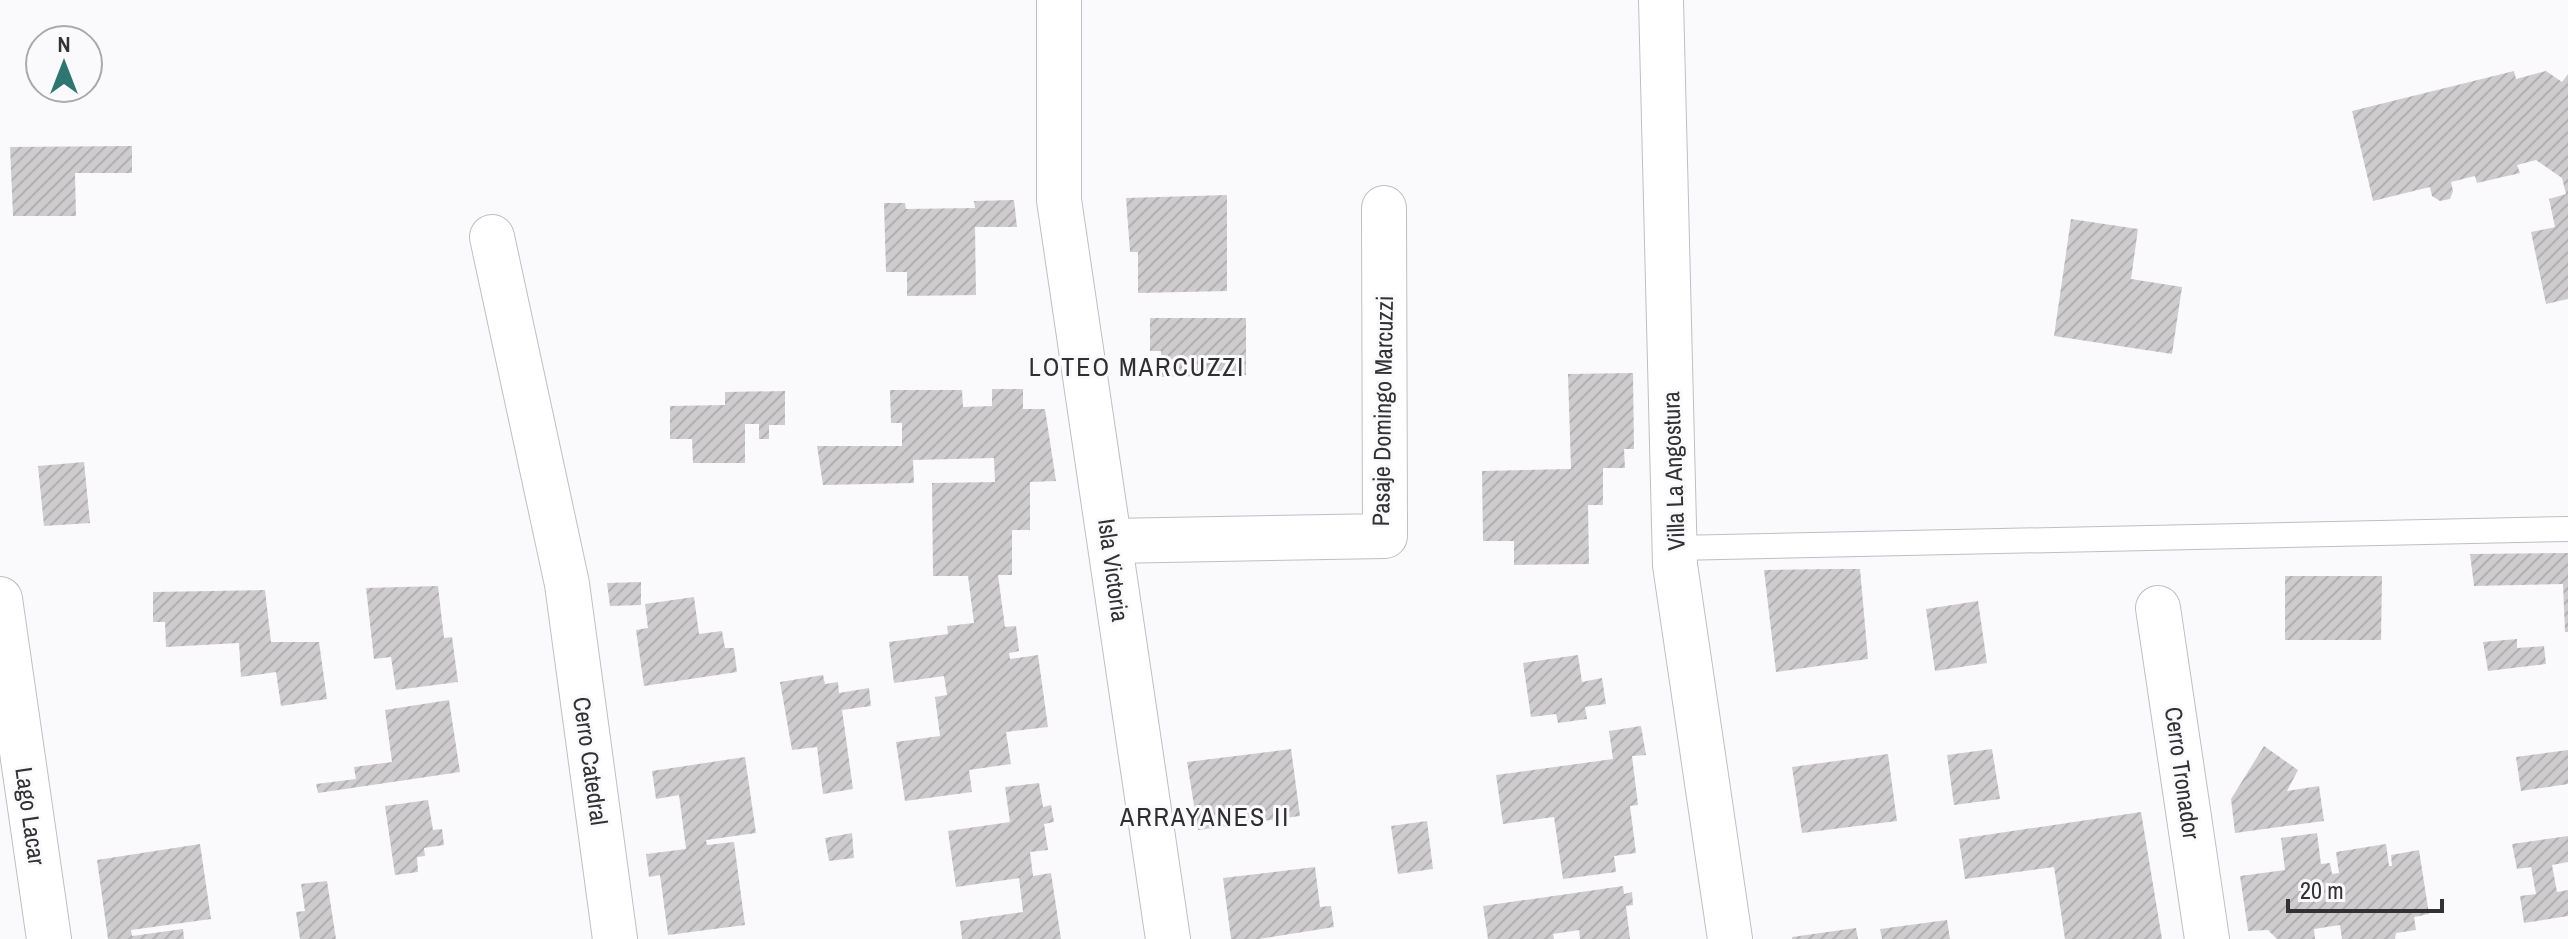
<svg xmlns="http://www.w3.org/2000/svg" width="2568" height="939" viewBox="0 0 2568 939" font-family="'Archivo Narrow',sans-serif">
  <style>
    .building { fill: url(#building-hatch) }
    .lines { fill: none; stroke-linecap: round; stroke-linejoin: round }
    .lane-casing { stroke: #bfbfc3; stroke-width: 26 }
    .street-casing { stroke: #bfbfc3; stroke-width: 46 }
    .lane { stroke: #fff; stroke-width: 24 }
    .street { stroke: #fff; stroke-width: 44 }
    .labels { text-anchor: middle; dominant-baseline: central; stroke-width: 6; stroke-linejoin: round; paint-order: stroke }
    .street-label { font-size: 24px; fill: #323234; stroke: #fafafd }
    .neighbourhood-label { font-size: 26px; letter-spacing: 2px; fill: #2f2f32; stroke: #fafafd }
  </style>
  <defs>
    <pattern id="building-hatch" width="6" height="6" patternUnits="userSpaceOnUse" patternTransform="scale(2)"><rect width="6" height="6" fill="#cfccce"/><path d="M-1 1l2-2M0 6l6-6M5 7l2-2" fill="none" stroke="#b2b0b2"/></pattern>
  </defs>
  <rect width="100%" height="100%" fill="#fafafd"/>
  <g class="building">
    <polygon points="2514,71 2516,79 2546,71 2562,82 2568,74 2568,299 2546,304 2531,232 2555,227 2549,199 2566,194 2562,178 2536,160 2517,165 2520,173 2477,183 2475,176 2451,182 2453,191 2450,199 2440,201 2432,196 2430,187 2373,201 2352,111"/>
    <polygon points="132,146 132,173 75,173 76,216 13,216 10,147"/>
    <polygon points="1227,195 1227,291 1138,293 1138,252 1130,252 1126,198"/>
    <polygon points="1014,200 1017,227 975,227 976,295 907,296 907,272 886,272 884,203 905,203 906,209 975,208 974,201"/>
    <polygon points="2071,219 2138,229 2131,279 2182,287 2172,354 2054,336"/>
    <polygon points="1150,318 1246,318 1246,375 1161,377 1161,351 1150,351"/>
    <polygon points="1633,373 1634,449 1624,449 1625,468 1603,468 1603,505 1588,505 1589,564 1514,565 1514,541 1483,541 1482,471 1571,469 1568,374"/>
    <polygon points="992,389 1023,389 1023,409 1045,409 1056,481 1030,482 1030,530 1012,530 1012,575 998,575 1005,627 1016,626 1019,651 1009,653 1010,659 1038,655 1048,727 1006,732 1011,764 969,770 972,792 905,801 896,742 940,736 935,697 947,695 944,676 894,683 889,642 948,634 947,626 974,623 968,576 933,576 932,483 995,482 994,458 913,460 914,483 823,485 817,446 902,446 902,423 891,423 890,390 962,390 963,407 992,406"/>
    <polygon points="785,391 785,425 769,425 769,439 759,439 759,424 745,424 745,463 693,463 692,439 670,439 670,406 725,405 725,392"/>
    <polygon points="84,462 90,523 44,526 38,466"/>
    <polygon points="2568,553 2568,632 2565,632 2563,584 2474,586 2470,554"/>
    <polygon points="1835,569 1860,569 1868,659 1776,672 1764,570"/>
    <polygon points="2285,576 2382,576 2381,640 2285,640"/>
    <polygon points="641,582 641,605 610,606 607,583"/>
    <polygon points="438,586 444,638 452,637 458,682 396,690 391,657 374,659 366,588"/>
    <polygon points="265,590 271,642 319,642 327,699 281,706 276,672 241,677 239,643 166,647 165,622 153,622 153,592"/>
    <polygon points="694,597 699,634 722,631 725,648 734,648 737,672 644,686 636,630 648,628 645,604"/>
    <polygon points="1978,601 1987,663 1935,671 1926,609"/>
    <polygon points="2517,639 2517,648 2544,646 2546,664 2488,671 2483,642"/>
    <polygon points="1578,655 1582,682 1602,678 1606,704 1585,707 1587,719 1558,723 1556,714 1531,717 1523,663"/>
    <polygon points="823,675 825,684 838,682 839,693 869,688 871,706 842,710 853,789 823,794 817,747 792,750 780,682"/>
    <polygon points="449,700 460,772 318,793 316,784 356,779 354,767 392,762 385,710"/>
    <polygon points="1641,726 1646,755 1632,756 1638,805 1630,806 1636,853 1614,856 1616,872 1563,879 1554,817 1503,824 1496,775 1613,759 1609,731"/>
    <polygon points="2264,746 2298,770 2287,791 2319,786 2324,821 2235,833 2231,799"/>
    <polygon points="1291,749 1300,816 1198,830 1187,762"/>
    <polygon points="1992,749 2000,799 1954,805 1947,755"/>
    <polygon points="2568,750 2568,784 2521,791 2516,757"/>
    <polygon points="1888,754 1897,821 1802,833 1792,767"/>
    <polygon points="745,757 756,833 706,840 707,845 734,842 745,925 668,935 660,875 649,877 646,854 686,849 679,795 656,799 652,771"/>
    <polygon points="1039,783 1043,807 1051,805 1054,822 1044,824 1048,850 1030,852 1033,876 1051,873 1061,939 962,939 960,921 1023,912 1019,878 956,887 948,831 1010,822 1005,787"/>
    <polygon points="428,800 433,830 442,829 444,845 424,848 425,856 417,857 418,872 395,875 385,806"/>
    <polygon points="2141,812 2162,939 2065,939 2054,867 1965,879 1959,839"/>
    <polygon points="1427,821 1433,869 1398,874 1391,826"/>
    <polygon points="852,833 854,858 829,861 825,838"/>
    <polygon points="2317,833 2321,864 2330,863 2332,874 2339,873 2336,852 2386,844 2389,866 2392,866 2391,855 2419,850 2429,914 2414,917 2416,930 2396,933 2395,939 2342,939 2340,925 2314,929 2315,939 2277,939 2268,930 2248,931 2240,876 2285,870 2281,838"/>
    <polygon points="2568,836 2568,862 2552,865 2557,892 2568,890 2568,916 2524,923 2520,896 2536,894 2531,867 2517,869 2512,844"/>
    <polygon points="200,844 211,919 131,930 132,936 183,929 184,939 108,939 97,860"/>
    <polygon points="1315,867 1320,907 1331,906 1334,927 1259,939 1231,939 1223,878"/>
    <polygon points="327,881 336,939 300,939 296,912 305,911 301,884"/>
    <polygon points="1623,886 1624,894 1632,892 1633,905 1626,906 1630,939 1580,939 1579,930 1553,934 1554,939 1488,939 1483,906"/>
    <polygon points="1947,920 1950,939 1882,939 1880,929"/>
    <polygon points="1856,928 1858,939 1792,939 1792,937"/>
  </g>
  <g class="lines">
    <g class="lane-casing">
      <polyline id="lane" points="1675,548 2568,529"/>
    </g>
    <g class="street-casing">
      <g id="street">
        <polyline points="1059,0 1059,200 1168,939"/>
        <polyline points="1661,0 1675,565 1730,939"/>
        <polyline points="492,237 567,584 615,939"/>
        <polyline points="1110,541 1385,536 1384,208"/>
        <polyline points="0,599 49,939"/>
        <polyline points="2158,608 2207,939"/>
      </g>
    </g>
    <use href="#lane" class="lane"/>
    <use href="#street" class="street"/>
  </g>
  <g class="labels">
    <g class="street-label">
      <text transform="translate(1382 411) rotate(-89)">Pasaje Domingo Marcuzzi</text>
      <text transform="translate(1673 471) rotate(-92)">Villa La Angostura</text>
      <text transform="translate(1114 570) rotate(82)">Isla Victoria</text>
      <text transform="translate(591 761) rotate(82)">Cerro Catedral</text>
      <text transform="translate(2183 773) rotate(82)">Cerro Tronador</text>
      <text transform="translate(31 816) rotate(82)">Lago Lacar</text>
    </g>
    <g class="neighbourhood-label">
      <text x="1137" y="366">LOTEO MARCUZZI</text>
      <text x="1205" y="816">ARRAYANES II</text>
    </g>
  </g>
  <g transform="translate(64 64)"><circle r="38" fill="#fafafd" stroke="#aaaaad" stroke-width="2"/>
  <path d="M0-6L14 30L0 20L-14 30Z" fill="#2d7672"/>
  <text y="-12" font-size="22" font-weight="bold" text-anchor="middle" fill="#323234">N</text>
  </g>
  <path d="M2288 899v12h154v-12" fill="none" stroke="#323234" stroke-width="4"/>
  <text x="2300" y="899" font-size="24" fill="#323234" stroke="#fafafd" stroke-width="6" paint-order="stroke">20 m</text>
</svg>
